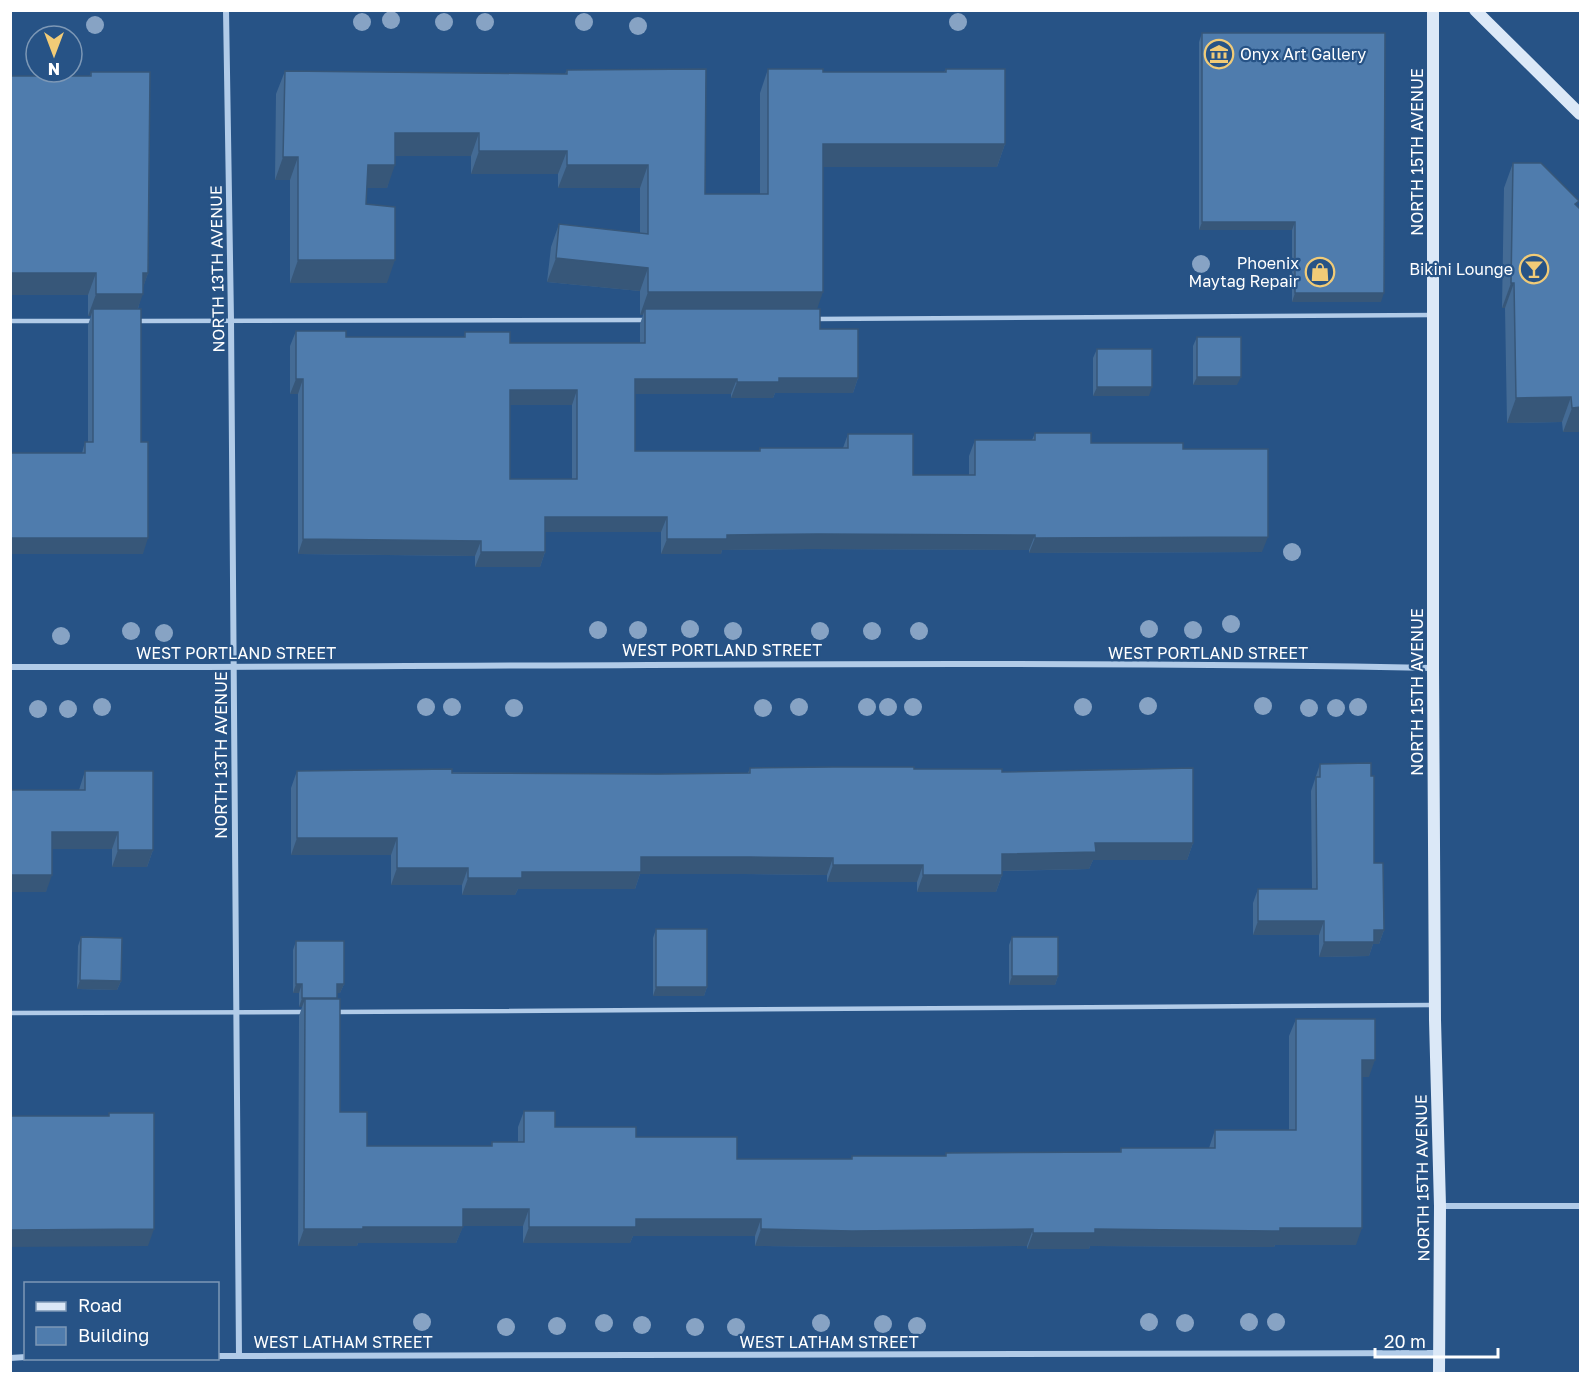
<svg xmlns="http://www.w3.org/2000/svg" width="1591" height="1384" viewBox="0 0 1591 1384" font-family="'Golos Text',sans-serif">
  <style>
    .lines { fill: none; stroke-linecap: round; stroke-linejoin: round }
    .lane { stroke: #b1cbe8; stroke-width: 4.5 }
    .street { stroke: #b1cbe8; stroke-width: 6 }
    .secondary { stroke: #dbe8f7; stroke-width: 12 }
    .tree { fill: #87a3c4 }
    .wall { fill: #446b95; fill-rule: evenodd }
    .shaded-wall { fill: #375779 }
    .building { fill: #4f7cad; stroke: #375779; stroke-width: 1.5; fill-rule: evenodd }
    .labels { text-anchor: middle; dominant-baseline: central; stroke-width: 4.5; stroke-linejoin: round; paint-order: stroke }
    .poi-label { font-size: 16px; fill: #fff; stroke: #275386; text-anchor: end }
    .street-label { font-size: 16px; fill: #fff; stroke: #275386 }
  </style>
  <rect width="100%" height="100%" fill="#275386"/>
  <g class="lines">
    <g class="lane">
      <polyline points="814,319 1433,315"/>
      <polyline points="10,321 95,321"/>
      <polyline points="136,321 647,320"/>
      <polyline points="334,1012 1433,1005"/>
      <polyline points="10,1013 305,1012"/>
    </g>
    <g class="street">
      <polyline points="226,10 231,320 239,1356"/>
      <path d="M 10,667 C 485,668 959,659 1433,668"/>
      <polyline points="1440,1206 1580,1206"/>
      <polyline points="218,1356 1440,1353"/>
      <polyline points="10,1358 26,1357"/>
    </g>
    <g class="secondary">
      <polyline points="1433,10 1433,668 1435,1020 1440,1206 1439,1374"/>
      <polyline points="1475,10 1580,114"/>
    </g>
  </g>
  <g class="tree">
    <circle cx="391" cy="20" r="9"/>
    <circle cx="362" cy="22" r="9"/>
    <circle cx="444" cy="22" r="9"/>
    <circle cx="485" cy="22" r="9"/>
    <circle cx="584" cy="22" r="9"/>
    <circle cx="958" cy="22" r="9"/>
    <circle cx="95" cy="25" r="9"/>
    <circle cx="638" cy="26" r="9"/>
    <circle cx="1201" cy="264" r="9"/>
    <circle cx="1292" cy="552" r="9"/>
    <circle cx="1231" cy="624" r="9"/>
    <circle cx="690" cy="629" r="9"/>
    <circle cx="1149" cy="629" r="9"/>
    <circle cx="598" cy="630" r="9"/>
    <circle cx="638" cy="630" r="9"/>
    <circle cx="1193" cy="630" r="9"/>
    <circle cx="131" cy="631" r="9"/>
    <circle cx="733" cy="631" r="9"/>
    <circle cx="820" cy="631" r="9"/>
    <circle cx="872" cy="631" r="9"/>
    <circle cx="919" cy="631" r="9"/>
    <circle cx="164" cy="633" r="9"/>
    <circle cx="61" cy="636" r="9"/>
    <circle cx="1148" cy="706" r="9"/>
    <circle cx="1263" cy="706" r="9"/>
    <circle cx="102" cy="707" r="9"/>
    <circle cx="426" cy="707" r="9"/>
    <circle cx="452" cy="707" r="9"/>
    <circle cx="799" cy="707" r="9"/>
    <circle cx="867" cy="707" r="9"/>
    <circle cx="888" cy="707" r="9"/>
    <circle cx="913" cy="707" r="9"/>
    <circle cx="1083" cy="707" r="9"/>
    <circle cx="1358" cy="707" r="9"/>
    <circle cx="514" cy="708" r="9"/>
    <circle cx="763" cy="708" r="9"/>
    <circle cx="1309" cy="708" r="9"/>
    <circle cx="1336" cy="708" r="9"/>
    <circle cx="38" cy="709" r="9"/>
    <circle cx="68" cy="709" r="9"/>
    <circle cx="422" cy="1322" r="9"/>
    <circle cx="1149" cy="1322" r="9"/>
    <circle cx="1249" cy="1322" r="9"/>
    <circle cx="1276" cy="1322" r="9"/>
    <circle cx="604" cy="1323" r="9"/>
    <circle cx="821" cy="1323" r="9"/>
    <circle cx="1185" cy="1323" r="9"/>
    <circle cx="883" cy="1324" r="9"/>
    <circle cx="642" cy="1325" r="9"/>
    <circle cx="557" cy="1326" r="9"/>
    <circle cx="917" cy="1326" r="9"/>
    <circle cx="506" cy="1327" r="9"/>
    <circle cx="695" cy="1327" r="9"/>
    <circle cx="736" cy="1327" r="9"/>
  </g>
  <g class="wall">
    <polygon points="1202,33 1381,302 1292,302 1292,230 1199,230 1199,42"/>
    <path d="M 768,69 L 823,72 L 944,72 L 946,69 L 1005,144 L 997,167 L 823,167 L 817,309 L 820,329 L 858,378 L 853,393 L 775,393 L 773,398 L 731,398 L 731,394 L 635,394 L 635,451 L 759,451 L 760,448 L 843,448 L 848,434 L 913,475 L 969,475 L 969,456 L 975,440 L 1032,440 L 1035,433 L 1091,443 L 1183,449 L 1262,552 L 1029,553 L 1029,550 L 813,549 L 722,550 L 721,554 L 661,554 L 661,532 L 545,532 L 545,552 L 540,567 L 475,567 L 475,556 L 298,554 L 298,394 L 290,394 L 290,346 L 296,331 L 346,337 L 464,337 L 465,332 L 510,343 L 640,343 L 640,324 L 643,315 L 640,315 L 640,291 L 547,282 L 551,247 L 559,224 L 640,233 L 640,188 L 558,188 L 558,174 L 471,174 L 471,156 L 395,156 L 387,188 L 366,188 L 366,204 L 387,283 L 290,283 L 290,180 L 275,180 L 276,94 L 285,71 L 565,74 L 567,70 L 705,194 L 760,194 L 760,93 ZM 510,405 L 572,405 L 572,479 L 510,479 Z"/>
    <polygon points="91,72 148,273 143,287 138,309 143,554 10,554 82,453 85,442 88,442 88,325 91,316 88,316 88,295 10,295"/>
    <polygon points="1513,163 1577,206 1581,210 1581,432 1563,432 1562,422 1507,423 1505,308 1502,308 1504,188"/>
    <polygon points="1197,337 1237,385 1193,385 1193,346"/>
    <polygon points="1097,349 1149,396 1093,396 1093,358"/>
    <polygon points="1320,764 1374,863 1384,930 1379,944 1373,944 1369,956 1319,957 1319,935 1253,935 1253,903 1258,889 1312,889 1311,791"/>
    <polygon points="750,768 914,769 1002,772 1193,843 1187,860 1093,860 1089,869 1002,871 1002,875 996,892 917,892 917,882 827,882 827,875 744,874 640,874 635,889 518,889 515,895 462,895 462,885 391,885 391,855 291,855 291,788 297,771 659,774 748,773"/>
    <polygon points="85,771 153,850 147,867 112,867 112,849 52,849 46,892 10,892 79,790"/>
    <polygon points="656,929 707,987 704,996 653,996 653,938"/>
    <polygon points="81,937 121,981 117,990 77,989 78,946"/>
    <polygon points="1012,937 1058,976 1055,985 1009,985 1009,945"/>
    <polygon points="296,941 344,984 340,993 337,993 337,999 340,1112 367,1146 491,1146 492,1142 518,1142 518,1127 524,1111 555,1127 636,1137 737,1159 851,1159 852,1156 945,1156 946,1153 1120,1152 1121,1148 1209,1148 1215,1130 1289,1130 1289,1036 1296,1019 1369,1077 1362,1077 1356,1245 1275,1245 1274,1247 1090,1246 1089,1249 1027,1249 1027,1246 846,1247 755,1246 755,1236 633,1236 630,1243 523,1243 523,1226 463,1226 456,1243 358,1243 357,1246 298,1246 299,1016 302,1007 299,1007 299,993 293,993 293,950"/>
  </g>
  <g class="shaded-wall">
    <polygon points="395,133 479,133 471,156 387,156"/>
    <polygon points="823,144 1005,144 997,167 815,167"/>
    <polygon points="479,151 567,151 558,174 471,174"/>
    <polygon points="283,157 298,157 290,180 275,180"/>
    <polygon points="368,165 395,165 387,188 359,188"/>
    <polygon points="567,165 648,165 640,188 558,188"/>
    <polygon points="1202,222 1295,222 1292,230 1199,230"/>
    <polygon points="556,258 648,268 640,291 547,282"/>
    <polygon points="298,260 395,260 387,283 290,283"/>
    <polygon points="10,273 96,273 88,295 10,295"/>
    <polygon points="143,273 148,273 141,294 143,294 135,316 93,309 91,316 88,316 96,294"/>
    <polygon points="1511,283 1514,283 1505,308 1502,308"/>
    <polygon points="648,292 823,292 815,315 645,309 643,315 640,315"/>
    <polygon points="1295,293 1384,293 1381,302 1292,302"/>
    <polygon points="1197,377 1241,377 1237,385 1193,385"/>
    <polygon points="779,378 858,378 853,393 775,393 773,398 731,398 737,382"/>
    <polygon points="296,379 303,379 298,394 290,394"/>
    <polygon points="635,379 737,379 731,394 629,394"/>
    <polygon points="1097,387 1152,387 1149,396 1093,396"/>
    <polygon points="510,390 577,390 572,405 504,405"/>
    <polygon points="1571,397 1562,422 1507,423 1516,398"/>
    <polygon points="1581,407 1581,432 1563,432 1572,408"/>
    <polygon points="545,517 667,517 661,532 540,532"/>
    <polygon points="818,534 1035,535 1029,550 813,549 722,550 721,554 661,554 667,539 727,535"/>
    <polygon points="1268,537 1262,552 1029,553 1035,538"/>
    <polygon points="10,538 148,538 143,554 10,554"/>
    <polygon points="303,539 481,541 475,556 298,554"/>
    <polygon points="481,552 545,552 540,567 475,567"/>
    <polygon points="52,832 118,832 112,849 46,849"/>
    <polygon points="297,838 397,838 391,855 291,855"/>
    <polygon points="1095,843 1193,843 1187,860 1093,860 1089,869 996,871 1002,854"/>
    <polygon points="118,850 153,850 147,867 112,867"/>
    <polygon points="641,857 750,857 833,858 827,875 744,874 640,874 635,889 518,889 515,895 462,895 468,878"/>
    <polygon points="833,865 923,865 917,882 827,882"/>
    <polygon points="397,868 468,868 462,885 391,885"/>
    <polygon points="10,875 52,875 46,892 10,892"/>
    <polygon points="923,875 1002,875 996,892 917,892"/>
    <polygon points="1258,921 1324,921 1319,935 1253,935"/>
    <polygon points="1374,930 1384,930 1379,944 1373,944 1369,956 1319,957 1324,942"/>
    <polygon points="1012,976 1058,976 1055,985 1009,985"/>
    <polygon points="80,980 121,981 117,990 77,989"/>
    <polygon points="296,984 302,984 299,993 293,993"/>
    <polygon points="337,984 344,984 340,993 334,993"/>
    <polygon points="656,987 707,987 704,996 653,996"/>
    <polygon points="302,998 337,998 334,1007 305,999 302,1007 299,1007"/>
    <polygon points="1362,1060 1375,1060 1369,1077 1356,1077"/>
    <polygon points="463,1209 529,1209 523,1226 456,1226"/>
    <polygon points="636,1219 761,1219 755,1236 633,1236 630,1243 523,1243 529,1227"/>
    <polygon points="363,1227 463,1227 456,1243 358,1243 357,1246 298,1246 304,1229"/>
    <polygon points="1280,1228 1362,1228 1356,1245 1275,1245 1274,1247 1090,1246 1089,1249 1027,1249 1033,1233 1095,1229"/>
    <polygon points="154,1229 148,1246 10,1247 10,1230"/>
    <polygon points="761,1229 1033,1229 1027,1246 846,1247 755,1246"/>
  </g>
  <g class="building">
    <polygon points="1202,33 1385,33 1384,293 1295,293 1295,222 1202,222"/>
    <polygon points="706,69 705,194 768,194 768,69 823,69 823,72 946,72 946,69 1005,69 1005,144 823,144 823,292 648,292 648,268 556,258 559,224 648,234 648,165 567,165 567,151 479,151 479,133 395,133 395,165 368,165 366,204 395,207 395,260 298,260 298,157 283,157 285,71 567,74 567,70"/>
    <polygon points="91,72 150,72 148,273 143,273 143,294 96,294 96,273 10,273 10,76 91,76"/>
    <polygon points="1513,163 1541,163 1579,201 1575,204 1581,210 1581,407 1572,408 1571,397 1516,398 1514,283 1511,283"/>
    <polygon points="93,309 141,309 141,442 148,442 148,538 10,538 10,453 85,453 85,442 93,442"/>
    <path d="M 645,309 L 820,309 L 820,329 L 858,329 L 858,378 L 779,378 L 779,382 L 737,382 L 737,379 L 635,379 L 635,451 L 760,451 L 760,448 L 848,448 L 848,434 L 913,434 L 913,475 L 975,475 L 975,440 L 1035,440 L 1035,433 L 1091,433 L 1091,443 L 1183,443 L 1183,449 L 1268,449 L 1268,537 L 1035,538 L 1035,535 L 818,534 L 727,535 L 727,539 L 667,539 L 667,517 L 545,517 L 545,552 L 481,552 L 481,541 L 303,539 L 303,379 L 296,379 L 296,331 L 346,331 L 346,337 L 465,337 L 465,332 L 510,332 L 510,343 L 645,343 ZM 510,390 L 577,390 L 577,479 L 510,479 Z"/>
    <rect x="1197" y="337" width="44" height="40"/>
    <rect x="1097" y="349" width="55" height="38"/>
    <polygon points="1371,763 1371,776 1374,776 1374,863 1383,863 1384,930 1374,930 1374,942 1324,942 1324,921 1258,921 1258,889 1317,889 1316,777 1320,777 1320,764"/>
    <polygon points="833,767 914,767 914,769 1002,769 1002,772 1193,768 1193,843 1095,843 1096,852 1002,854 1002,875 923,875 923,865 833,865 833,858 750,857 641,857 641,872 522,872 522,878 468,878 468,868 397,868 397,838 297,838 297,771 452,769 452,773 659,774 750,773 750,768"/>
    <polygon points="85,771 153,771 153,850 118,850 118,832 52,832 52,875 10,875 10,790 85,790"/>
    <rect x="656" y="929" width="51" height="58"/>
    <polygon points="81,937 122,938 121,981 80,980"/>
    <rect x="1012" y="937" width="46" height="39"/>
    <polygon points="296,941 344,941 344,984 337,984 337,998 302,998 302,984 296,984"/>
    <polygon points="305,999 340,999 340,1112 367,1112 367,1146 492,1146 492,1142 524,1142 524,1111 555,1111 555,1127 636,1127 636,1137 737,1137 737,1159 852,1159 852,1156 946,1156 946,1153 1121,1152 1121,1148 1215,1148 1215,1130 1296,1130 1296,1019 1375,1019 1375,1060 1362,1060 1362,1228 1280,1228 1280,1231 1095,1229 1095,1233 1033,1233 1033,1229 852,1231 761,1229 761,1219 636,1219 636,1227 529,1227 529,1209 463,1209 463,1227 363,1227 363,1229 304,1229"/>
    <polygon points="109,1113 154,1113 154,1229 10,1230 10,1116 109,1116"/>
  </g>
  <defs>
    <g id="museum-ring" transform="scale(1.5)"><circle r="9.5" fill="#275386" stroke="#f1cb77" stroke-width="1.5"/><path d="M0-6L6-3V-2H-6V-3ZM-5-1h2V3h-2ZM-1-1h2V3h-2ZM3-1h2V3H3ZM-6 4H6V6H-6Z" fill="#f1cb77"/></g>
    <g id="bar-ring" transform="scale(1.5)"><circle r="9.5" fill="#275386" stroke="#f1cb77" stroke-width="1.5"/><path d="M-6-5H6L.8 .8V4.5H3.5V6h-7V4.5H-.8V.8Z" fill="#f1cb77"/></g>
    <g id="shop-ring" transform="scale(1.5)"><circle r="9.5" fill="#275386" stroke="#f1cb77" stroke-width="1.5"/><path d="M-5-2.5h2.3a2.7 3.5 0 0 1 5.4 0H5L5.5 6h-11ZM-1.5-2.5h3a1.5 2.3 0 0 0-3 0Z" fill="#f1cb77"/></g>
  </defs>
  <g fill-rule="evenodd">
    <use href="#museum-ring" x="1219" y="54"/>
    <use href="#bar-ring" x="1534" y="269"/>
    <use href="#shop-ring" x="1320" y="272"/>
  </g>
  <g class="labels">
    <g class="poi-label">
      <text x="1240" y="54" text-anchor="start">Onyx Art Gallery</text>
      <text x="1299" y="263">Phoenix<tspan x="1299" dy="18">Maytag Repair</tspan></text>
      <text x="1513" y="269">Bikini Lounge</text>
    </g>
    <g class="street-label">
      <text transform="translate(1417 152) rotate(-90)">NORTH 15TH AVENUE</text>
      <text transform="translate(217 269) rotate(-91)">NORTH 13TH AVENUE</text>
      <text x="722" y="650">WEST PORTLAND STREET</text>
      <text x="236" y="653">WEST PORTLAND STREET</text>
      <text x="1208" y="653">WEST PORTLAND STREET</text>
      <text transform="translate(1417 692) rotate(-90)">NORTH 15TH AVENUE</text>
      <text transform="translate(221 755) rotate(-90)">NORTH 13TH AVENUE</text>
      <text transform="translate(1422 1178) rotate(-91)">NORTH 15TH AVENUE</text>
      <text x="343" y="1342">WEST LATHAM STREET</text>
      <text x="829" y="1342">WEST LATHAM STREET</text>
    </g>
  </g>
  <rect width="1591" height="1384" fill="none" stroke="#ffffff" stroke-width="24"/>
  <rect x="24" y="1282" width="195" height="78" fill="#275386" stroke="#7d98b6" stroke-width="1.5"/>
  <rect x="36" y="1302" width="30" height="9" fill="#dbe8f7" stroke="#7d98b6" stroke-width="1.5"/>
  <text x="78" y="1312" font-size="18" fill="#ffffff">Road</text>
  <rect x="36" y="1327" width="30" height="18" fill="#4f7cad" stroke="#7d98b6" stroke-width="1.5"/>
  <text x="78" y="1342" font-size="18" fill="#ffffff">Building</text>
  <g transform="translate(54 54) rotate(180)"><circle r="28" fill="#275386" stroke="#7d98b6" stroke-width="1.5"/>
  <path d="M0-4.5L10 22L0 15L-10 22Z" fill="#f1cb77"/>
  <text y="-9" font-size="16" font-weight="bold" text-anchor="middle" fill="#ffffff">N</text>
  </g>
  <path d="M1375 1348v9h123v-9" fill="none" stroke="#ffffff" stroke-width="3"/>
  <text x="1384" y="1348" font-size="18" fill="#ffffff" stroke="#275386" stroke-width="4.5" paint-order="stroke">20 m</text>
</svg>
